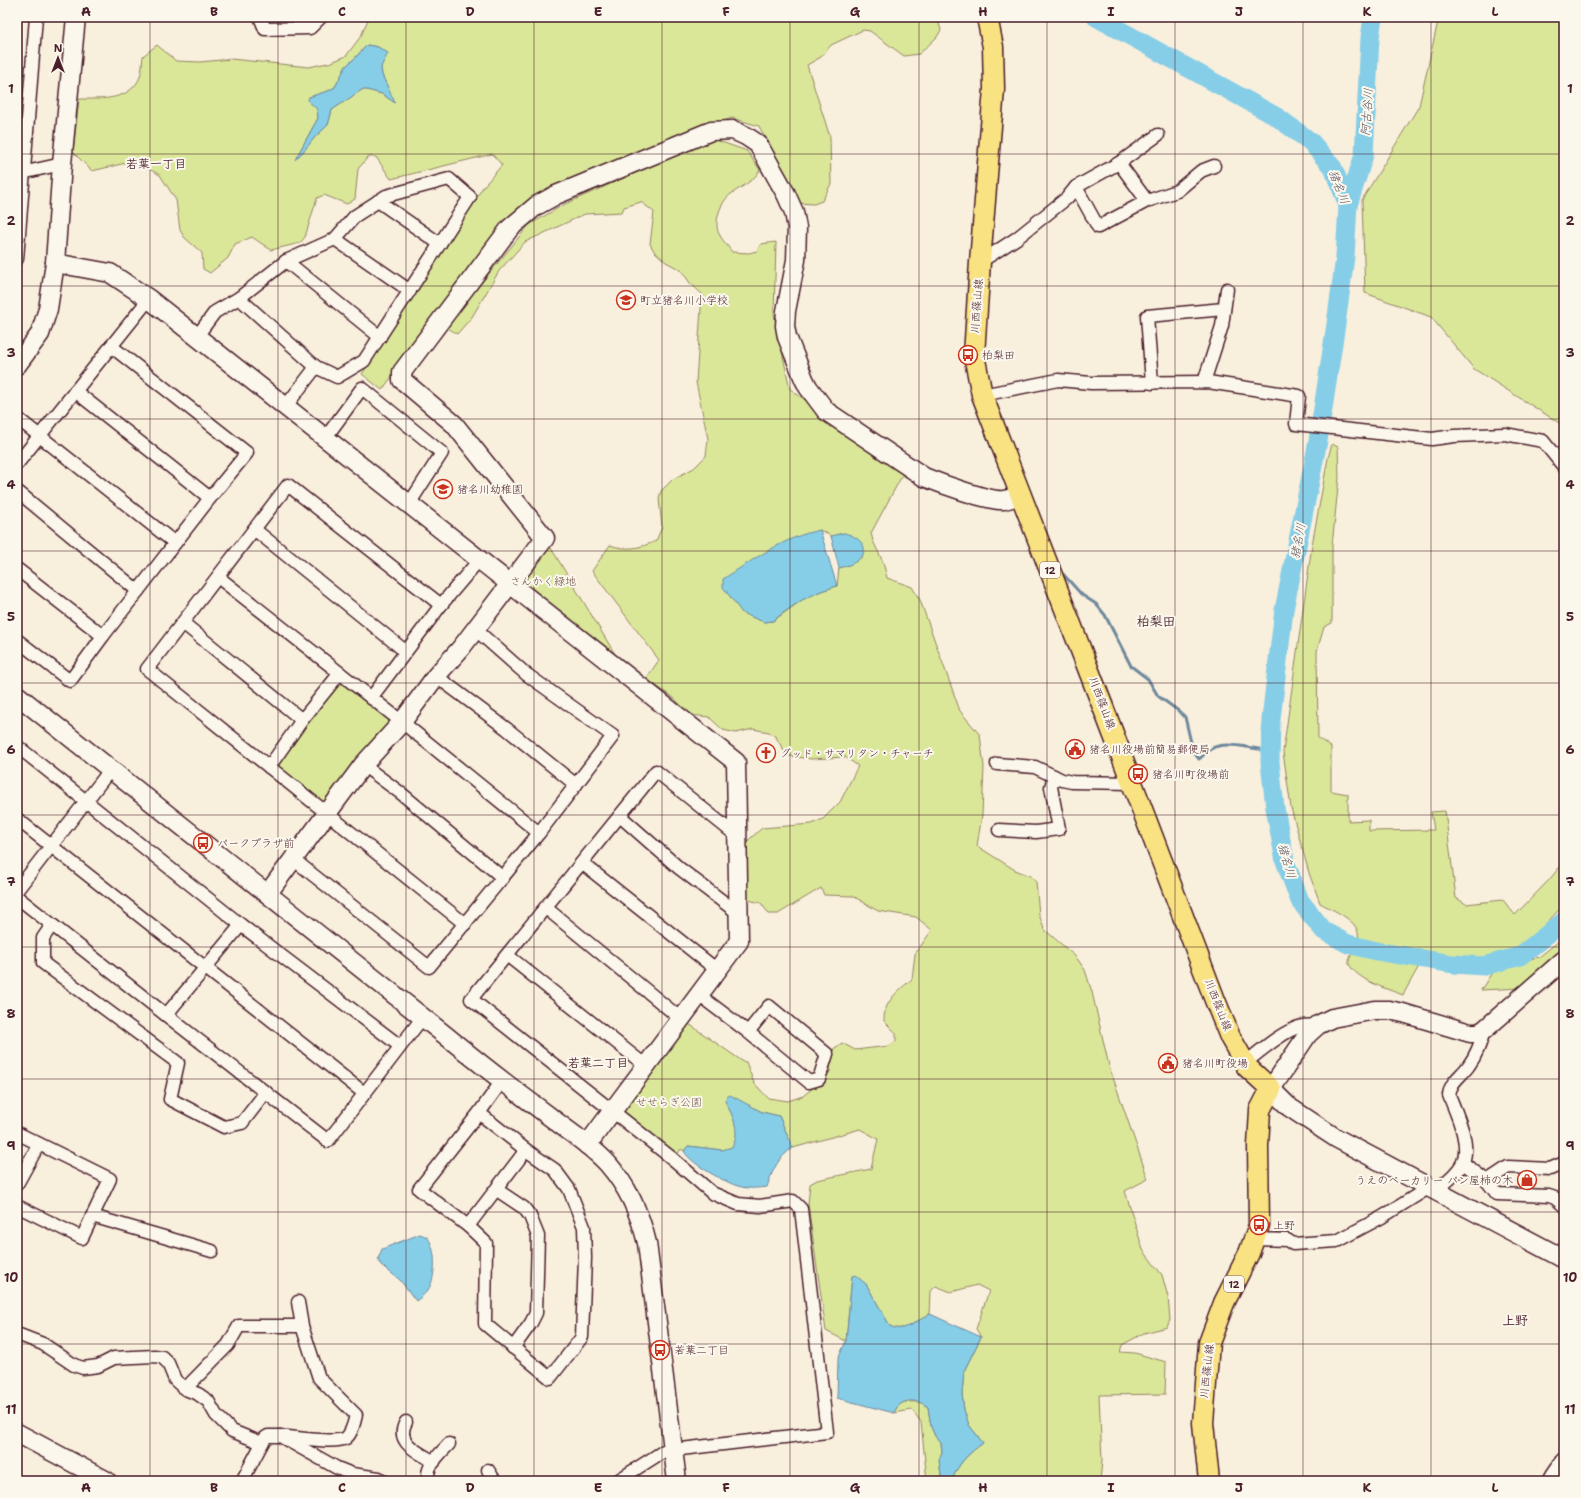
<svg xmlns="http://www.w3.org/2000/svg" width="1581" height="1498" viewBox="0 0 1581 1498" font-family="'Shantell Sans','Klee One',sans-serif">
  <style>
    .green { fill: #dae799; stroke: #928362; fill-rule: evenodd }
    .water { fill: #86cee7; stroke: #6e889c }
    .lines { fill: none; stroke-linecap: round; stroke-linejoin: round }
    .stream { stroke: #6e889c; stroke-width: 3 }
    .river { stroke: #86cee7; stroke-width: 19 }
    .street-casing { stroke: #4a1f2b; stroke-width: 15 }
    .secondary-casing { stroke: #4a1f2b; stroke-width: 21 }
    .primary-casing { stroke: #4a1f2b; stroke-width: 23 }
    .street { stroke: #fbf7ec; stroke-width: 12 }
    .secondary { stroke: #fbf7ec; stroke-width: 18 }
    .primary { stroke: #f8e281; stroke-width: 20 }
    .grid { fill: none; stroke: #4a1f2b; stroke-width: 1; stroke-opacity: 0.55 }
    .labels { text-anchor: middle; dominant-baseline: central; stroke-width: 4; stroke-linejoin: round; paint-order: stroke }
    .shield { fill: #fbf7ec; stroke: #7f6065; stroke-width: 1 }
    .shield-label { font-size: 10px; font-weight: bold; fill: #4a1f2b }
    .poi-label { font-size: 11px; fill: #4a1f2b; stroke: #fbf7ec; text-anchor: start }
    .street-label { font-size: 11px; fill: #4a1f2b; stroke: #fbf7ec }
    .park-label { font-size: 11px; fill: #6e5146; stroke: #fbf7ec }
    .water-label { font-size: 12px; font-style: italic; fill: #5c5463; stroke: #fbf7ec }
    .neighbourhood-label { font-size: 12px; font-weight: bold; fill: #4a1f2b; stroke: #fbf7ec }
    .quarter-label { font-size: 13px; font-weight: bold; fill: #4a1f2b; stroke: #fbf7ec }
    .neatline { fill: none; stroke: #4a1f2b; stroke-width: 1.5 }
    .grid-label { font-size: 13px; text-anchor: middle; font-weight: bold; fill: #4a1f2b }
  </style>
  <rect width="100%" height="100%" fill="#f9efdd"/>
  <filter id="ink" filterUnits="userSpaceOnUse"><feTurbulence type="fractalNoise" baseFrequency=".025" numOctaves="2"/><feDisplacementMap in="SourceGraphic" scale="8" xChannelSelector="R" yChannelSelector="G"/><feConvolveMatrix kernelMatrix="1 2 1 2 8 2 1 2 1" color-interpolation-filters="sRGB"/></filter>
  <g filter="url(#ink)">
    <g class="green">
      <path d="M 369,17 L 937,17 L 941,30 L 937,37 L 919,54 L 904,56 L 870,31 L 863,30 L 831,45 L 821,57 L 807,65 L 830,137 L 831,184 L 822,201 L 814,204 L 798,203 L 759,126 L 732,118 L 681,136 L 504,225 L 382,390 L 362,374 L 483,187 L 502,165 L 492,154 L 391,179 L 376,157 L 368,157 L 358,169 L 355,199 L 347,204 L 324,195 L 317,198 L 305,237 L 300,243 L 271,250 L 252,237 L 235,244 L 228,258 L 210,273 L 203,269 L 202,253 L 184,237 L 180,230 L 176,200 L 160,175 L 134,161 L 92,171 L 73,152 L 79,99 C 98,99 127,101 138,81 C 142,75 142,63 143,56 L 157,45 L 176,61 L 200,62 L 231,59 L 309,67 L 332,62 L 346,56 L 361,36 ZM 367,45 L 378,47 L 382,75 L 394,102 L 382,94 L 363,89 L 332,110 L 328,125 L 315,137 L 302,153 L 296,158 L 318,118 L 317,109 L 309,97 L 328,91 L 335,87 L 346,66 L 355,58 Z"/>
      <polygon points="1439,17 1564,17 1564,426 1474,369 1431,317 1365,293 1362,200 1419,106"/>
      <path d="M 713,139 L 747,151 L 760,170 C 754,181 741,187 731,194 C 721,201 713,222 719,234 C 722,240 728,246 732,252 L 749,253 L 757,251 L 761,244 L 776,242 L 774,314 L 790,389 L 904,472 L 871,533 L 873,541 L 883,562 L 887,578 L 912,587 L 920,600 L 960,711 L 980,735 L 984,767 L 982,815 L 977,846 L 1015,870 L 1031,876 L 1036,882 L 1039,915 L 1045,930 L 1076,957 L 1085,970 L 1092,992 L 1109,1066 L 1148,1179 L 1125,1191 L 1143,1250 L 1162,1275 L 1168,1297 L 1170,1320 L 1167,1327 L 1144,1333 L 1122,1345 L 1120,1352 L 1135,1353 L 1166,1362 L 1165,1394 L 1099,1395 L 1102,1461 L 1100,1481 L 952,1481 C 957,1464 969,1453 983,1443 L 969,1425 L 964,1410 L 962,1394 L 964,1371 L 981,1337 L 976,1329 L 989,1291 L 977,1285 L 951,1292 L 936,1286 L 931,1291 L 930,1314 C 918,1320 902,1334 890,1326 L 866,1284 L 852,1276 L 846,1341 L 826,1331 L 808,1204 L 810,1184 L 817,1180 L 871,1169 L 878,1139 L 860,1129 L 793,1148 L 779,1116 L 762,1112 L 748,1105 L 725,1101 C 733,1116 742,1132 732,1148 L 722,1150 L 688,1146 L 684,1151 L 681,1149 L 676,1156 L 621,1114 L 686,1022 L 742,1061 L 746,1062 L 754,1083 L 768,1098 L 788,1101 L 803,1096 L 825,1078 L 830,1072 L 832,1050 L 842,1043 L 855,1050 L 889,1046 L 896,1041 L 896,1033 L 884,1021 C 883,1002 899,990 912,979 L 915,954 L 932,930 L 916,917 L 878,911 L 853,896 L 824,895 L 821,888 L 778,914 L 769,914 L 761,903 L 740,898 L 742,846 L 762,828 L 812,824 L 823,819 L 840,802 L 858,766 L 845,757 L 811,759 L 790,756 L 784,751 L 776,737 L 769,732 L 753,729 L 736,733 L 723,730 L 709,717 L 689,715 L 675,699 L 646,679 L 659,660 L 592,571 L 610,545 C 627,551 640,548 656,541 L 662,527 L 659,498 L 661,491 L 673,479 L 694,468 L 706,456 L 708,439 L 696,382 L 702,294 L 690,283 L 681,270 L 666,262 L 654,251 L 650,244 L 654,212 L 641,202 L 624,207 L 622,212 L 585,214 L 525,242 L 499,271 L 472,317 L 457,334 L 448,328 L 451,320 L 529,225 L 565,204 ZM 820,530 L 831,536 L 844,533 L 863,556 L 856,561 L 839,568 L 837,586 L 821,591 L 802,600 L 773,621 L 764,622 L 742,613 Z"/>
      <path d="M 1332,444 L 1338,447 L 1339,477 L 1332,546 L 1332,623 L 1324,627 L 1317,651 L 1318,738 L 1331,747 L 1331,791 L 1348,794 L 1348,821 L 1369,820 L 1369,831 L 1434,830 L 1431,812 L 1445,811 L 1456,898 L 1466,904 L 1503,900 L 1515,915 L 1549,880 L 1564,862 L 1564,904 L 1527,945 L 1481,962 L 1425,955 L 1403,995 C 1387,989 1357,980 1349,964 C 1348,961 1351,956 1352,953 C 1354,948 1357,943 1358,939 C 1362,921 1332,910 1320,903 L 1309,873 L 1291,808 L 1283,752 L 1312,545 L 1328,458 Z"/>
      <polygon points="545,538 630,679 509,585"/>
      <polygon points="340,673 402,722 327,813 269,767"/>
      <polygon points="1564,937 1564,951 1538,975 1521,988 1481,990 1494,969 1503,965 1539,957"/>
      <path d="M 921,1402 L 928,1407 L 931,1427 L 935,1436 L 941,1443 L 942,1452 L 939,1460 L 942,1481 L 927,1481 L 921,1422 L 912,1410 L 894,1413 C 900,1399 907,1402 921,1402 Z"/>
    </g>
    <g class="water">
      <polygon points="367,45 378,47 388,53 381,67 382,75 395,103 382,94 363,89 332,110 328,125 315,137 302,153 295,160 318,118 317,109 308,101 309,97 328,91 335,87 346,66 355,58"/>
      <path d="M 820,530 L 837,586 L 821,591 L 802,600 L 783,613 L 773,621 L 764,622 L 742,613 L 723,587 L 723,579 C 753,560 784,537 820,530 Z"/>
      <path d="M 844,533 C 854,535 870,544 862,556 C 857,563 847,566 839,568 L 831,536 Z"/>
      <path d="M 730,1095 L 762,1112 L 779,1116 L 793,1148 C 778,1157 772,1171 767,1187 C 758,1188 750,1189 742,1187 C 729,1185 689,1163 684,1151 L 688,1146 L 722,1150 L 732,1147 C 741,1132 733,1116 725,1101 L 727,1097 Z"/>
      <path d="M 420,1234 C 422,1235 426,1236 428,1238 C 437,1251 436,1278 428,1290 C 425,1294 420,1298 416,1301 L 400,1280 L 381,1265 L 378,1259 L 382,1249 Z"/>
      <path d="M 855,1275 L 866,1284 L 890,1326 C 902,1334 918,1320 930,1314 L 981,1337 L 964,1371 L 962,1394 L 964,1410 L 969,1425 L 983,1443 C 969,1453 957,1464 952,1481 L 942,1481 L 939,1460 L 942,1452 L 941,1443 L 935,1436 L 931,1427 L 928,1407 C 916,1398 900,1398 894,1413 L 837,1398 L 838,1359 L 846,1341 L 852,1276 Z"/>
    </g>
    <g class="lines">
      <path class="stream" d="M 1063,574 L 1082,595 L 1096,604 L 1105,615 L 1131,666 L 1148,679 L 1158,696 L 1180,712 L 1185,717 L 1193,751 L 1199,759 C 1203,756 1207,751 1211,749 C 1225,740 1254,749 1271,751"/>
      <g class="river">
        <polyline points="1096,17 1277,117 1311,142 1333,168 1348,205 1345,257 1336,324 1318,441 1284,610 1271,719 1270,762 1275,808 1285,861 1300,901 1324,931 1348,944 1376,951 1453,964 1484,966 1520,956 1564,921"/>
        <polyline points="1348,205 1364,155 1370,38 1373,17"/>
      </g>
      <g class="street-casing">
        <g id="street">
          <polyline points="260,17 265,29 310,28 321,17"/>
          <polyline points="1119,163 1147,201"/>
          <polyline points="17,174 62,164"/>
          <polyline points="1076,187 1098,227 1147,201 1177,191 1201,171 1214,166"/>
          <polyline points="378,201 440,244"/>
          <polyline points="335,239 410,291"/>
          <polyline points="17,259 36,17"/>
          <polyline points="286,261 380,337"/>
          <polyline points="980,262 1017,238 1067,198 1076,187 1119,163 1158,135"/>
          <polyline points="239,298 316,367"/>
          <polyline points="197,336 215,312 239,298 286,261 335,239 355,216 386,196 449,179 470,197 364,361 337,377 316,367 286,406"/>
          <polyline points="1204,382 1222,326 1227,289"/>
          <polyline points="1152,383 1147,316 1224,309"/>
          <polyline points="75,391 210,498"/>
          <polyline points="982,395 1058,380 1091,383 1208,382 1299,396 1296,424 1432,439 1454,436 1505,434 1543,441 1564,467"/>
          <polyline points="17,418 175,543"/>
          <polyline points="326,437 362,388 442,453 409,504"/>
          <polyline points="17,464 149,299"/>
          <polyline points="17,491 138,591"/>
          <polyline points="254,529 405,651"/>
          <polyline points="17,569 103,636 70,681 17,640"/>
          <polyline points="218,577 402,722 539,833 613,736 526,674 475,629"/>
          <polyline points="183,623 302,720"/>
          <polyline points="103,636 210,498 247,453 111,346"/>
          <polyline points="436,676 507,729 576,785"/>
          <polyline points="371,698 441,605"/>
          <polyline points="17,746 241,925 400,1046"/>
          <polyline points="997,764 1035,767 1062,780 1072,782 1132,783"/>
          <polyline points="363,765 402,794 503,878"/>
          <polyline points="269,767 302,720 340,673"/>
          <polyline points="620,816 679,868 738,913"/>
          <polyline points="17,819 364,1093"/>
          <polyline points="999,830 1036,832 1059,829 1051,787 1054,776"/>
          <polyline points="293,859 429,967 539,833"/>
          <polyline points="582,863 717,970"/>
          <polyline points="17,890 111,769"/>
          <polyline points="17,897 166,1015 328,1141 423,1017"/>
          <polyline points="546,908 681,1019"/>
          <polyline points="465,924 147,669 288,485 441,605 479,560"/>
          <polyline points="52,925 43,938 43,963 178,1063 170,1099 224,1127 242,1123 266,1092"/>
          <polyline points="507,955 646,1066"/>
          <polyline points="699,995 748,1032 809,1082 819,1079 827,1054 769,1006 748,1032"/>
          <polyline points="166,1015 241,925"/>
          <path d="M 1245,1063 C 1259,1052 1284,1030 1302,1026 C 1307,1025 1313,1026 1318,1025"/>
          <polyline points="479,1113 526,1150 555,1170 569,1189 584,1227 585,1258 582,1337 550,1378 485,1324 486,1243 468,1226 419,1189 479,1113 502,1081"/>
          <polyline points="17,1133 110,1179 82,1238 17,1206"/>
          <polyline points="1463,1163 1487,1181 1497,1194 1549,1196 1555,1198 1564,1206"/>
          <polyline points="1487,1181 1508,1167 1550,1169 1564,1163"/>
          <polyline points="17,1184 39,1144"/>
          <polyline points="497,1190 524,1208 530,1216 538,1236 536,1313 531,1323 513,1348"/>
          <path d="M 1436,1190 C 1445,1183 1456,1175 1462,1164 C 1472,1145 1456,1113 1449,1095 C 1451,1080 1462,1076 1469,1065 C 1477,1054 1481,1043 1484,1030"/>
          <polyline points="92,1216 212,1251"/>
          <polyline points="468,1226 526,1150"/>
          <polyline points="1254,1239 1287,1240 1293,1244 1337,1241 1382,1217 1430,1187"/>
          <polyline points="17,1334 43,1344 74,1365 83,1368 98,1366 114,1358 154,1356 162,1357 168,1363 175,1380 185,1389 198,1394 208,1401 216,1415 232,1431 262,1443"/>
          <polyline points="185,1389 228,1345 239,1326 302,1326"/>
          <path d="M 406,1422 C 394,1443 419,1452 434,1462"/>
          <path d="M 280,1436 C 292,1437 337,1444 346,1438 C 352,1433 354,1423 356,1415 L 319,1378 L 302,1326 L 298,1302"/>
          <polyline points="488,1470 495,1481"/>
          <polyline points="242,1481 265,1438 268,1436 280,1436 337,1468 352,1474 379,1478 383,1481"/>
          <path d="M 430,1481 C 422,1469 441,1453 449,1444"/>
          <polyline points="617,1481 664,1451 827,1432 801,1209 793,1201 760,1206 738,1204 712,1193 673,1159 471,999 656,771 737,836"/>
        </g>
      </g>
      <g class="secondary-casing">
        <g id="secondary">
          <polyline points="55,263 110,273 149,299 736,762 739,941 587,1145"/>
          <polyline points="17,365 40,334 48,309 55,263 62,164 76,17"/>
          <path d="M 17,695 C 160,808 303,921 445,1035 C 479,1063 514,1090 549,1116 C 568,1131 592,1146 608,1164 C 628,1187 640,1214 647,1243 L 677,1481"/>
          <path d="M 268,893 L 363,765 L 402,722 L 436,676 L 461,648 L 545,538 L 454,424 L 402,380 L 402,372 L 510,228 L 536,206 L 556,195 L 711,131 L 733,130 L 746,136 L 758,144 L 786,194 L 794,212 L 797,228 L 796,260 L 786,311 L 785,326 L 787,337 L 804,379 L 808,387 L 826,411 L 924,477 C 939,483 990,502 1004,500 C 1010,499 1016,496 1021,494"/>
          <polyline points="1564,960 1484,1030 1478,1033 1470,1033 1403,1013 1389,1010 1375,1010 1332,1018 1318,1025 1308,1034 1271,1089 1289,1107 1336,1138 1564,1259"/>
          <polyline points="17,1433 107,1481"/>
          <polyline points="1551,1481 1564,1462"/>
        </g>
      </g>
      <g class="primary-casing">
        <polyline id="primary" points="987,17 993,47 994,89 980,262 974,355 982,395 1103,707 1215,1000 1230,1037 1247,1067 1271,1089 1260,1110 1258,1146 1259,1225 1249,1253 1224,1303 1209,1343 1203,1423 1209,1481"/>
      </g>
      <use href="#street" class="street"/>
      <use href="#secondary" class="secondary"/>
      <use href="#primary" class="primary"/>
    </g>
  </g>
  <path class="grid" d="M 150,17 L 150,1481M 278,17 L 278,1481M 406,17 L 406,1481M 534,17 L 534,1481M 662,17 L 662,1481M 790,17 L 790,1481M 919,17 L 919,1481M 1047,17 L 1047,1481M 1175,17 L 1175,1481M 1303,17 L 1303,1481M 1431,17 L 1431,1481M 17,154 L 1564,154M 17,286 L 1564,286M 17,419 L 1564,419M 17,551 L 1564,551M 17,683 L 1564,683M 17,815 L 1564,815M 17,947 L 1564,947M 17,1079 L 1564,1079M 17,1212 L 1564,1212M 17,1344 L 1564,1344"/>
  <defs>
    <g id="school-ring" transform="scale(1)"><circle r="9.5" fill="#fbf7ec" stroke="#c8321e" stroke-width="1.5"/><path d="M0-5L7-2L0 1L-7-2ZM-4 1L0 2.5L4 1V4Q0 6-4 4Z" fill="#c8321e"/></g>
    <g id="bus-ring" transform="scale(1)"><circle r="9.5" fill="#fbf7ec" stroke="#c8321e" stroke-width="1.5"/><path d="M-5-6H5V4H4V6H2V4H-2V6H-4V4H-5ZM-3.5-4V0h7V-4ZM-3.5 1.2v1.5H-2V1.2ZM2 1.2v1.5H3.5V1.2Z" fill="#c8321e"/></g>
    <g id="civic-ring" transform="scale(1)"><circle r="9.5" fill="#fbf7ec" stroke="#c8321e" stroke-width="1.5"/><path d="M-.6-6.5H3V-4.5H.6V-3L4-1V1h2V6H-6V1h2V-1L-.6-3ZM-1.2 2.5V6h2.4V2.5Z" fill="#c8321e"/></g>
    <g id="church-ring" transform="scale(1)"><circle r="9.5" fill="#fbf7ec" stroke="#c8321e" stroke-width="1.5"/><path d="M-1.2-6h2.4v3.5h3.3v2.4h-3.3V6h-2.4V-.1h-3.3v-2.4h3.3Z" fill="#c8321e"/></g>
    <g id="shop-ring" transform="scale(1)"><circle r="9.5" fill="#fbf7ec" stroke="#c8321e" stroke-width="1.5"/><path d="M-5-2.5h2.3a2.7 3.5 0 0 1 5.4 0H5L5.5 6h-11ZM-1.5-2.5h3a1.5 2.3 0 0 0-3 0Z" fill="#c8321e"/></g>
  </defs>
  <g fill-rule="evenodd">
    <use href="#school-ring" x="626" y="300"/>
    <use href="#bus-ring" x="968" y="355"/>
    <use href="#school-ring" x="443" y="489"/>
    <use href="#civic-ring" x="1075" y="749"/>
    <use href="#church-ring" x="766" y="753"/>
    <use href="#bus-ring" x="1138" y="774"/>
    <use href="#bus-ring" x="203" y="843"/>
    <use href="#civic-ring" x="1168" y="1063"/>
    <use href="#shop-ring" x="1527" y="1180"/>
    <use href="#bus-ring" x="1259" y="1225"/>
    <use href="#bus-ring" x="660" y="1350"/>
  </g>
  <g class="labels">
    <g class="shield">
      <rect x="1040" y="562" width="20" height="16" rx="3"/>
      <rect x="1224" y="1276" width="20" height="16" rx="3"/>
    </g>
    <g class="shield-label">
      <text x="1050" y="570">12</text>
      <text x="1234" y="1284">12</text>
    </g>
    <g class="poi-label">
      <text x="640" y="300">町立猪名川小学校</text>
      <text x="982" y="355">柏梨田</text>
      <text x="457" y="489">猪名川幼稚園</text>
      <text x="1089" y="749">猪名川役場前簡易郵便局</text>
      <text x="780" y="753">グッド・サマリタン・チャーチ</text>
      <text x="1152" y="774">猪名川町役場前</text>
      <text x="217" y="843">パークプラザ前</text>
      <text x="1182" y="1063">猪名川町役場</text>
      <text x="1513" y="1180" text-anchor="end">うえのベーカリー パン屋柿の木</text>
      <text x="1273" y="1225">上野</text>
      <text x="674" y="1350">若葉二丁目</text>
    </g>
    <g class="street-label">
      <text transform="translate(977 306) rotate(-86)">川西篠山線</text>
      <text transform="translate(1102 703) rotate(69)">川西篠山線</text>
      <text transform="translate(1218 1005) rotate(68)">川西篠山線</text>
      <text transform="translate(1207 1371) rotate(-84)">川西篠山線</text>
    </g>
    <g class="park-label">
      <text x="543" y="581">さんかく緑地</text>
      <text x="669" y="1102">せせらぎ公園</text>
    </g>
    <g class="water-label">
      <text transform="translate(1367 112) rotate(-86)">阿古谷川</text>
      <text transform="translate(1339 187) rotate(69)">猪名川</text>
      <text transform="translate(1298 541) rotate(-79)">猪名川</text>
      <text transform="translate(1287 861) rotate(74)">猪名川</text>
    </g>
    <g class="neighbourhood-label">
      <text x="156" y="164">若葉一丁目</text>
      <text x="598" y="1063">若葉二丁目</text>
    </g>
    <g class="quarter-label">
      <text x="1156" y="621">柏梨田</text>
      <text x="1515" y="1320">上野</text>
    </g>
  </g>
  <rect width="1581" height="1498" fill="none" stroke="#fbf7ec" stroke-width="44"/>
  <g transform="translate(58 58)" stroke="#fbf7ec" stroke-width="3" paint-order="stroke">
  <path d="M0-3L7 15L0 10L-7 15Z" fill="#4a1f2b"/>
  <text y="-6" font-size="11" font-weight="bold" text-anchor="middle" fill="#4a1f2b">N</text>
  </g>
  <rect x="22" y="22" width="1537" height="1454" class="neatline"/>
  <g class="grid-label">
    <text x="86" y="16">A</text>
    <text x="214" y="16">B</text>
    <text x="342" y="16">C</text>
    <text x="470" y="16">D</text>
    <text x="598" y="16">E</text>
    <text x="726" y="16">F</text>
    <text x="855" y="16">G</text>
    <text x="983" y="16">H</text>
    <text x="1111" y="16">I</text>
    <text x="1239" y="16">J</text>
    <text x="1367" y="16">K</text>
    <text x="1495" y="16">L</text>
    <text x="11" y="93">1</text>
    <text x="1570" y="93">1</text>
    <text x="11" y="225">2</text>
    <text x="1570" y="225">2</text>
    <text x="11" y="357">3</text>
    <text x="1570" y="357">3</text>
    <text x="11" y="489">4</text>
    <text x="1570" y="489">4</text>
    <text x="11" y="621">5</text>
    <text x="1570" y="621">5</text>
    <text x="11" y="754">6</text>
    <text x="1570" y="754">6</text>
    <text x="11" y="886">7</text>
    <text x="1570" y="886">7</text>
    <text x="11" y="1018">8</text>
    <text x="1570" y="1018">8</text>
    <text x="11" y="1150">9</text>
    <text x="1570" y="1150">9</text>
    <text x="11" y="1282">10</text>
    <text x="1570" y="1282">10</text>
    <text x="11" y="1414">11</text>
    <text x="1570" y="1414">11</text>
    <text x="86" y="1492">A</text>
    <text x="214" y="1492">B</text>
    <text x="342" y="1492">C</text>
    <text x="470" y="1492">D</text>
    <text x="598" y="1492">E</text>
    <text x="726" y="1492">F</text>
    <text x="855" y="1492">G</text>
    <text x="983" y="1492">H</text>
    <text x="1111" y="1492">I</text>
    <text x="1239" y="1492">J</text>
    <text x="1367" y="1492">K</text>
    <text x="1495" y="1492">L</text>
  </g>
</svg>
